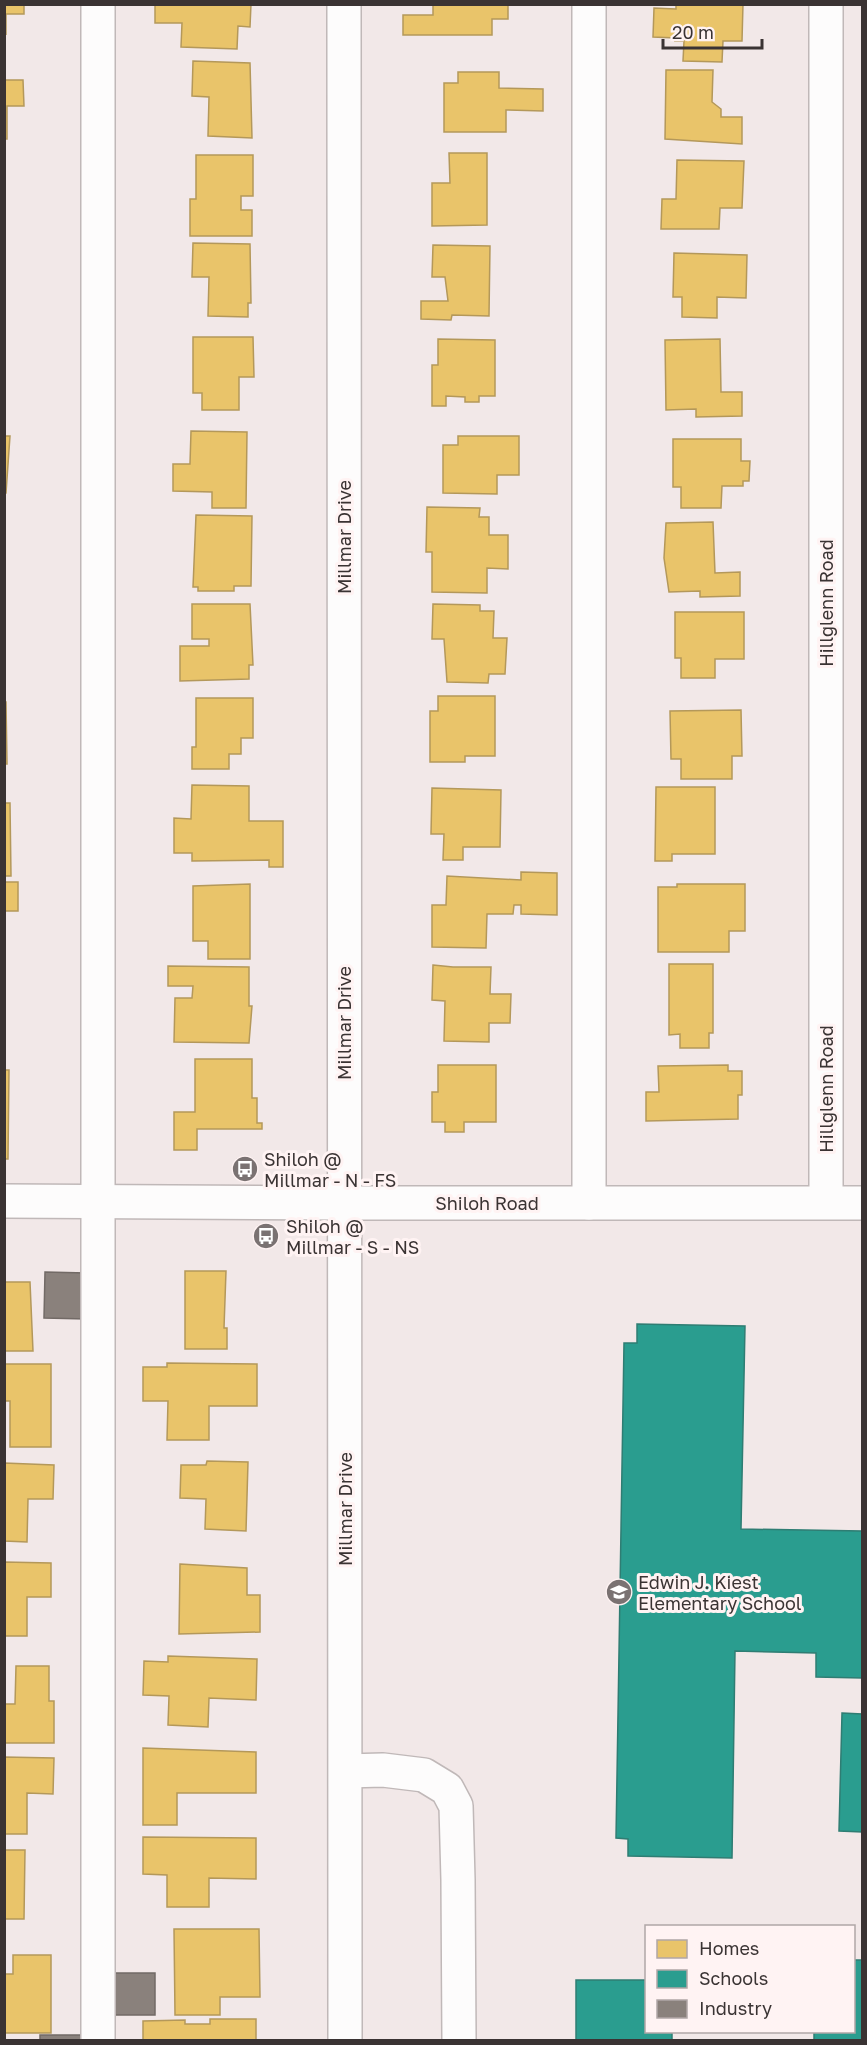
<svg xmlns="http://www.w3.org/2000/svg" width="867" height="2045" viewBox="0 0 867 2045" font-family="'Golos Text',sans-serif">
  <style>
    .homes { fill: #e9c46a; stroke: #b4985a; stroke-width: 1.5 }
    .schools { fill: #2a9d8f; stroke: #2f7d73; stroke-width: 1.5 }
    .industry { fill: #8a817c; stroke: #726a66; stroke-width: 1.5 }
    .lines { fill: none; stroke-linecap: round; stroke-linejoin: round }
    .minor-casing { stroke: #c0b8b8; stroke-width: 36 }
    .minor { stroke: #fdfcfc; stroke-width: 33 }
    .labels { text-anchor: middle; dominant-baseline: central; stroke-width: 6; stroke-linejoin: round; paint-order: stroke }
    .street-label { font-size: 18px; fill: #3a3333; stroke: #fff3f3 }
    .poi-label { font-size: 18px; fill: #3a3333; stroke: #fff3f3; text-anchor: start }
  </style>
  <rect width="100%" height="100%" fill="#f2e8e8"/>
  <g class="homes">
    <polygon points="4,4 24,4 24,14 6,14 6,35"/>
    <polygon points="155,4 251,4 250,27 238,26 237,49 181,47 182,23 155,23"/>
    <polygon points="433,4 508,4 508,19 492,19 492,35 403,35 403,15 433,15"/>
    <polygon points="676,4 743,4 742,41 723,41 722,62 683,61 684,41 675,41 676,38 653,37 654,8 676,9"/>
    <polygon points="193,61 250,63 252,138 208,136 209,97 192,96"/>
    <polygon points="666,70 713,70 712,102 721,109 721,117 742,117 742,144 665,139"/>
    <polygon points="458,72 499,72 499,88 543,89 543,111 506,110 506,132 444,132 444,83 458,83"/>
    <polygon points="4,80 23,80 24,106 7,106 7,139 4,139"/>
    <polygon points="449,153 487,153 487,225 432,226 432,183 450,183"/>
    <polygon points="196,155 253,155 253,196 241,196 241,210 252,210 252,236 190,236 190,199 196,199"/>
    <polygon points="677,160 744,161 742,208 720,208 719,229 661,229 662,199 676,199"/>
    <polygon points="193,243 250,244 251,303 248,303 248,317 208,316 209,277 192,277"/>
    <polygon points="433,245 490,246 489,316 452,315 451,320 421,319 421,301 448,301 445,277 432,277"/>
    <polygon points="674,253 747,255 746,298 717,297 717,318 682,317 682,297 673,297"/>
    <polygon points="193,337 253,337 254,377 239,377 239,410 202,410 202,393 193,393"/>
    <polygon points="438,339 495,340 495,396 479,396 479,402 465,402 465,397 446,396 446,406 432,406 432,365 438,365"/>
    <polygon points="720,339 721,392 742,392 742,416 696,417 696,409 666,410 665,340"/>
    <polygon points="191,431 247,432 246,508 212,508 212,492 173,491 173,464 190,464"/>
    <polygon points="4,436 10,436 6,493 4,493"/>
    <polygon points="458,436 519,436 519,475 497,475 497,494 443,493 443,445 458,445"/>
    <polygon points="673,439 741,439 741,461 750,461 749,481 743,481 743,486 722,486 721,508 681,508 681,487 673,487"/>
    <polygon points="427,507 480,508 479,517 489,517 489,535 508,535 508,569 487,568 487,593 432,592 432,552 426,552"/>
    <polygon points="196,515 252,516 251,586 234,586 234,591 198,591 198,587 193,587"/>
    <polygon points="713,522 715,573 740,572 740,596 700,597 700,591 669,592 664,558 666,523"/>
    <polygon points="192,604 250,604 253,665 249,665 249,679 180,681 180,646 209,646 209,639 192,639"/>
    <polygon points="433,604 480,605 480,611 494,611 493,638 507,638 505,674 489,674 488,683 447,682 444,639 432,639"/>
    <polygon points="675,612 744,612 744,659 715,659 715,678 681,678 681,658 675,658"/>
    <polygon points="438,696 495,696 495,756 465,756 465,762 430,762 430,711 438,711"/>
    <polygon points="196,698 253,698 253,738 241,738 241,754 229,754 229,769 192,769 192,747 196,747"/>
    <polygon points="4,702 6,702 7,764 4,764"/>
    <polygon points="741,710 742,756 732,756 732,779 681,779 681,759 671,759 670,711"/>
    <polygon points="192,785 249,786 249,821 283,821 283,867 269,867 269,860 192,861 192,853 174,853 174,818 191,819"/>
    <polygon points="656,787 715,787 715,854 672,854 672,861 655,861"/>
    <polygon points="432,788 501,790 500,847 463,847 463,860 443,860 444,834 431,834"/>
    <polygon points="4,803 10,803 11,876 4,876"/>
    <polygon points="521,872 557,873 557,915 521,914 521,905 514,905 513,914 487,914 486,948 432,947 432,905 446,905 447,876 521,880"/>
    <rect x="4" y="882" width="14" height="29"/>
    <polygon points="250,884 250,959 208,959 208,941 193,941 193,886"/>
    <polygon points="677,884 745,884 745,931 729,931 729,952 658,952 658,887 677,887"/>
    <polygon points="669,964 713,964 713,1033 709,1033 709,1048 680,1048 680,1034 669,1035"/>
    <polygon points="433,965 453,967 491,967 490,994 511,994 510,1023 489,1023 489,1042 444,1041 445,1001 432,1000"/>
    <polygon points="168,966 249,967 249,1006 252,1006 249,1043 174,1042 175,998 192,998 193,986 168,986"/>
    <polygon points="195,1059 252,1059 252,1098 257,1098 257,1123 262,1123 262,1129 197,1129 197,1150 174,1150 174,1112 195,1112"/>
    <polygon points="438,1065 496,1065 496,1122 464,1122 464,1132 445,1132 445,1122 432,1122 432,1092 438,1092"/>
    <polygon points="728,1065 728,1071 742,1071 742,1095 738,1095 738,1119 646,1121 646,1092 659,1092 658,1066"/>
    <polygon points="4,1070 9,1070 8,1159 4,1159"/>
    <polygon points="185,1271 226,1271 224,1328 227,1328 227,1349 185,1349"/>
    <polygon points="4,1282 30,1282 33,1351 4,1351"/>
    <polygon points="167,1363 257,1364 257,1406 209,1406 209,1440 167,1440 168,1401 143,1401 143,1367 167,1367"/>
    <polygon points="4,1364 51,1364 51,1447 10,1447 10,1401 4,1401"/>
    <polygon points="207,1461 248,1462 246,1531 205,1529 206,1499 180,1498 181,1465 206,1465"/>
    <polygon points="4,1463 54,1465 53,1499 28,1499 27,1542 4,1541"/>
    <polygon points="4,1562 51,1563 51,1597 27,1597 27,1636 4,1636"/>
    <polygon points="180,1564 247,1568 247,1595 260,1595 260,1632 179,1634"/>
    <polygon points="168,1656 257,1659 256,1700 209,1698 208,1727 168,1725 169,1696 143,1695 144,1661 168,1662"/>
    <polygon points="16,1666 49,1666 49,1701 54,1701 54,1743 4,1743 4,1704 15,1704"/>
    <polygon points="143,1748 256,1752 256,1793 177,1793 177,1825 143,1825"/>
    <polygon points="4,1757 54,1758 53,1794 27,1793 27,1834 4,1834"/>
    <polygon points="143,1837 256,1838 256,1879 209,1878 209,1907 167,1907 167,1875 143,1874"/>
    <polygon points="4,1850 25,1850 24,1919 4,1919"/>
    <polygon points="174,1929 259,1929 260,1997 220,1997 220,2015 175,2015"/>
    <polygon points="13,1955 51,1955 51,2033 4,2033 4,1974 13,1974"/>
    <polygon points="210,2019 256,2019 256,2040 143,2040 143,2021 185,2020 185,2024 210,2024"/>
  </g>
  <g class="schools">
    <polygon points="637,1324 745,1326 741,1529 862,1531 862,1678 816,1677 816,1653 735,1651 732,1858 628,1856 628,1839 616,1838 624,1343 637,1343"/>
    <polygon points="842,1713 862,1714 862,1832 839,1831"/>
    <polygon points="854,1960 862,1960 862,2040 814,2040 814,2032 854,2032"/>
    <polygon points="576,1980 646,1980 646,2032 672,2032 672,2040 576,2040"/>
  </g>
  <g class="industry">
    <polygon points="45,1272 86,1273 86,1319 44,1318"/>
    <rect x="109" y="1973" width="46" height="42"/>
    <rect x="40" y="2035" width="46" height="5"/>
  </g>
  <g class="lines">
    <g class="minor-casing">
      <g id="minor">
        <polyline points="98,4 98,2040"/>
        <polyline points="344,4 345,2040"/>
        <polyline points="589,4 589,1203"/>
        <polyline points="826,4 826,1202"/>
        <polyline points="4,1201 344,1203 862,1203"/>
        <polyline points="346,1771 383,1770 424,1775 447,1789 456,1806 458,1880 459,2040"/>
      </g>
    </g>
    <use href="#minor" class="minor"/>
  </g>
  <defs>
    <g id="bus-disc" transform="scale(1.35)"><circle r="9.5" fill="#7a7272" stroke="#fff3f3"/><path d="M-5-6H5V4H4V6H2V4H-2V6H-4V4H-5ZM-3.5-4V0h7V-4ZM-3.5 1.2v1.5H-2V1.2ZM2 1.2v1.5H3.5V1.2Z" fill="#fff"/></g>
    <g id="school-disc" transform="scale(1.35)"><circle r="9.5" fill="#7a7272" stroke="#fff3f3"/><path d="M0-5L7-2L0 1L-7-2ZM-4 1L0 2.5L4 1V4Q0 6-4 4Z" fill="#fff"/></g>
  </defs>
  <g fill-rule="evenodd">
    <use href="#bus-disc" x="245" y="1169"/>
    <use href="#bus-disc" x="266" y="1236"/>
    <use href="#school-disc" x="619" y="1592"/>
  </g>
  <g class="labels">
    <g class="street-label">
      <text transform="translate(344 537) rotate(-90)">Millmar Drive</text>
      <text transform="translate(826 603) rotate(-90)">Hillglenn Road</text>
      <text transform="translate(344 1023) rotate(-90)">Millmar Drive</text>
      <text transform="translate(826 1089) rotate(-90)">Hillglenn Road</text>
      <text x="487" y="1203">Shiloh Road</text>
      <text transform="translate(345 1509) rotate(-90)">Millmar Drive</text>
    </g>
    <g class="poi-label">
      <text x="264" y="1159">Shiloh @<tspan x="264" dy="21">Millmar - N - FS</tspan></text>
      <text x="286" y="1226">Shiloh @<tspan x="286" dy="21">Millmar - S - NS</tspan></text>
      <text x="638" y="1582">Edwin J. Kiest<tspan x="638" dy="21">Elementary School</tspan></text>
    </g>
  </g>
  <rect width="867" height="2045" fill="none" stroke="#3a3333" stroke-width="12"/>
  <rect x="645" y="1925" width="210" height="108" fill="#fff3f3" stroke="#b0a6a6" stroke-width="1.5"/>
  <rect x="657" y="1940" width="30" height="18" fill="#e9c46a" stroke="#b0a6a6" stroke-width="1.5"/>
  <text x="699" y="1955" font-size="18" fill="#3a3333">Homes</text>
  <rect x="657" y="1970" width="30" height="18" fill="#2a9d8f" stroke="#b0a6a6" stroke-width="1.5"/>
  <text x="699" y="1985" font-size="18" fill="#3a3333">Schools</text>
  <rect x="657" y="2000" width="30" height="18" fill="#8a817c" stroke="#b0a6a6" stroke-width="1.5"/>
  <text x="699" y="2015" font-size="18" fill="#3a3333">Industry</text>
  <path d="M663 39v9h99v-9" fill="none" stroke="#3a3333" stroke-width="3"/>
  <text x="672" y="39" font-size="18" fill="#3a3333" stroke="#fff3f3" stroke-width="4.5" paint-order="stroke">20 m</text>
</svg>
